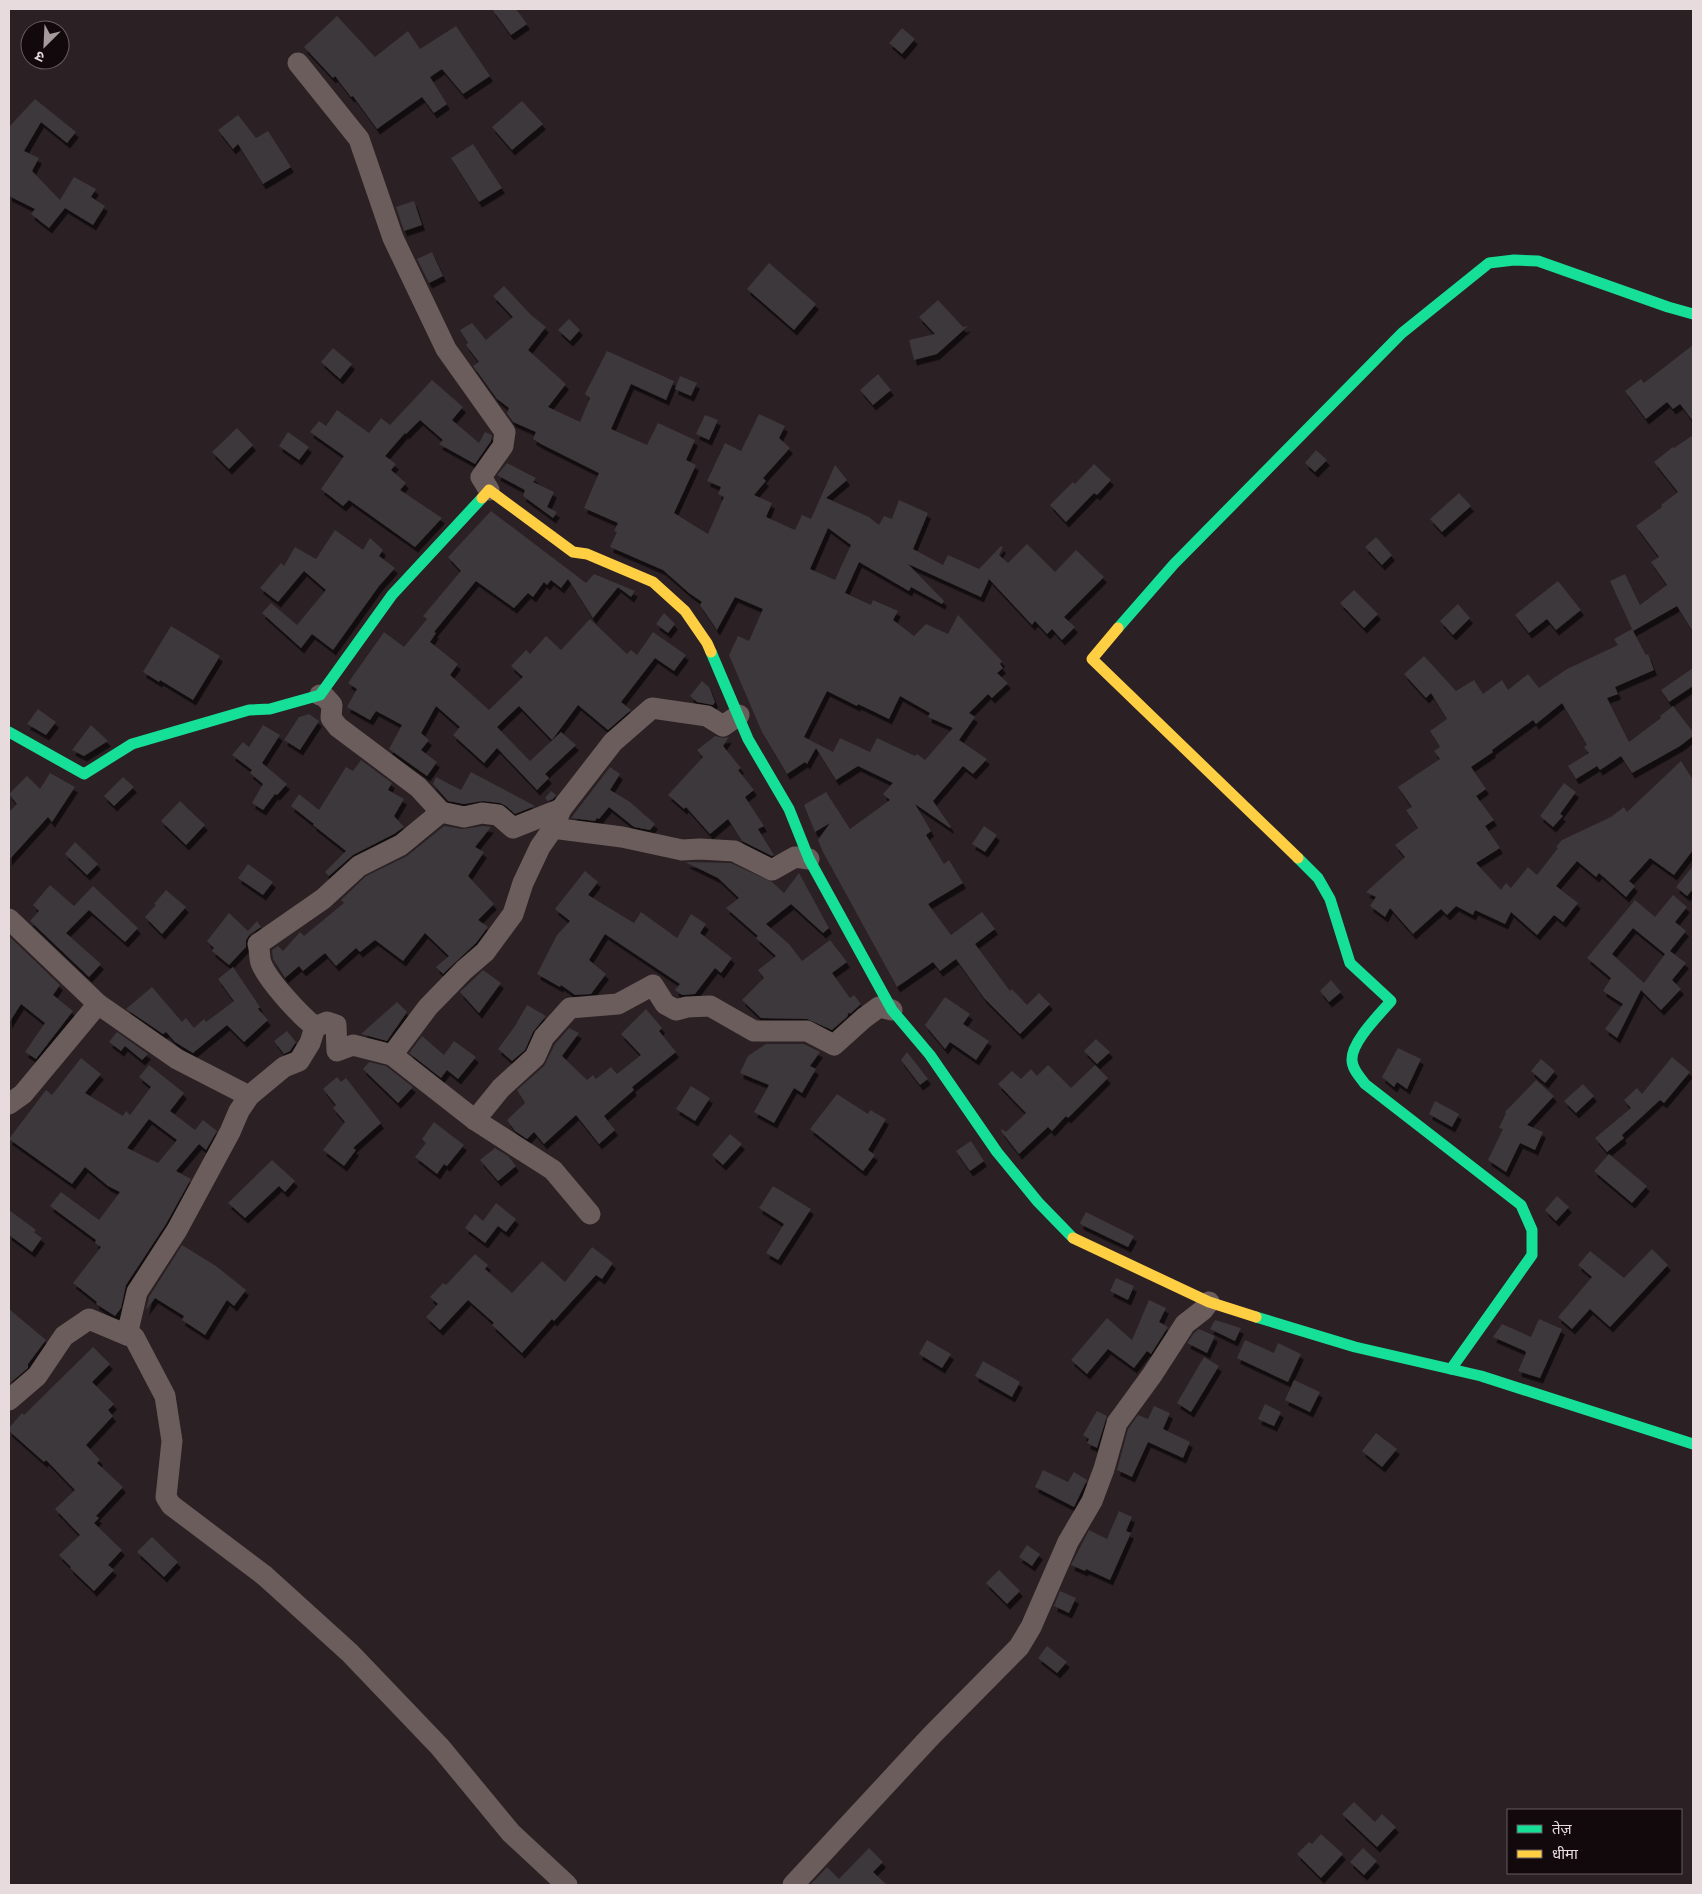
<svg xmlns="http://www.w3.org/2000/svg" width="1702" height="1894" viewBox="0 0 1702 1894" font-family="'Fira Sans','Noto Sans Devanagari',sans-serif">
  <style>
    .building { fill: #3e373b; fill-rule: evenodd; filter: url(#shadow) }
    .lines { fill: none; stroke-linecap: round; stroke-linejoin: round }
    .street { stroke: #6b5d5b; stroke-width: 21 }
    .fast { stroke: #16e098; stroke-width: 11 }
    .slow { stroke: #ffcf43; stroke-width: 11 }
  </style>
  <defs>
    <filter id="shadow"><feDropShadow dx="3" dy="5.5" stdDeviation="0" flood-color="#0009"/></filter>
  </defs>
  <rect width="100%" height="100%" fill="#2b2023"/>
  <g class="building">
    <polygon points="492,9 516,9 527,24 511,35"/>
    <polygon points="337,16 375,57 408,31 420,49 456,26 490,76 463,94 442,69 430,77 447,104 434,113 422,97 377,129 353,96 351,97 335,76 333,78 304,47"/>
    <polygon points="902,28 915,39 902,54 889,43"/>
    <polygon points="35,99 76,132 67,143 41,122 24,151 39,158 32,171 60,200 74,177 96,189 91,197 105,206 93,225 65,208 49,228 31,214 35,209 9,196 9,127"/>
    <polygon points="522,101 543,124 512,150 492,127"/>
    <polygon points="238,115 256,138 268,131 291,167 263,184 238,144 233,149 218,130"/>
    <polygon points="473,144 502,188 479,202 451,158"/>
    <polygon points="414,201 422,225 404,231 396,207"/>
    <polygon points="432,252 443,276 429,283 417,259"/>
    <polygon points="769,263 816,304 794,330 747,289"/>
    <path d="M 504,286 L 531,315 L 546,327 L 528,350 L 566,384 L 548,407 L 580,422 L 590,398 L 585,394 L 607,351 L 674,381 L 666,400 L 631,384 L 611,429 L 647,445 L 658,423 L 695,440 L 686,460 L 696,465 L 674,513 L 708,534 L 724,497 L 718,494 L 721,487 L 707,481 L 725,443 L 741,451 L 759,414 L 785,426 L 779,438 L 790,448 L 763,478 L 766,481 L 754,495 L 772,503 L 766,517 L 795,530 L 802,515 L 811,519 L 835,465 L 847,480 L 826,498 L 869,517 L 879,525 L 884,516 L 892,519 L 899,500 L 928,513 L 913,549 L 943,565 L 948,555 L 979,569 L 1001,546 L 1003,547 L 999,555 L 1008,563 L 1027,544 L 1055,572 L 1076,550 L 1104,577 L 1064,617 L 1075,627 L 1062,640 L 1052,629 L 1047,634 L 1035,621 L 1032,625 L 989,579 L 981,597 L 908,564 L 944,601 L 942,604 L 911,587 L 909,591 L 859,562 L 845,593 L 871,605 L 873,600 L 898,611 L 893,620 L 914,636 L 926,624 L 948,634 L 958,615 L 1002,661 L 1000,664 L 1003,668 L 997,673 L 1008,683 L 992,698 L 988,694 L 969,713 L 975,717 L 959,740 L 987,759 L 973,774 L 963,766 L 933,801 L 951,827 L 950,828 L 915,804 L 931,831 L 926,835 L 944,864 L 949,860 L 963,883 L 928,904 L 951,935 L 982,912 L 995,929 L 975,944 L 1010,991 L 1012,989 L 1027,1005 L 1039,993 L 1050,1004 L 1020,1034 L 984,998 L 956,959 L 940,971 L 933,962 L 897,987 L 823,852 L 818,840 L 830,823 L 815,832 L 804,805 L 826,792 L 850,829 L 890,800 L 883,794 L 893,783 L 858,766 L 836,780 L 816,748 L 807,764 L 805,762 L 787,774 L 762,732 L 729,655 L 738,636 L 749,641 L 763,609 L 735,597 L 717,630 L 700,605 L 702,602 L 689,593 L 663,570 L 610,547 L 617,532 L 614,531 L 618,523 L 584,508 L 599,473 L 541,444 L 533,439 L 536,432 L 513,422 L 507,413 L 509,408 L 497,399 L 473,366 L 479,362 L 466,345 L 468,343 L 460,330 L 472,323 L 486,340 L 513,317 L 493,296 ZM 828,528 L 851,545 L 835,580 L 810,569 ZM 827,691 L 857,706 L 858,704 L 889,719 L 900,696 L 930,713 L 928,717 L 953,728 L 925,760 L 917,754 L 915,756 L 877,738 L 870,752 L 840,738 L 833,752 L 804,737 Z"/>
    <polygon points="938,300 963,327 968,326 937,354 914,360 909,340 935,334 919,317"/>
    <polygon points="569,319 580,330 570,341 558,330"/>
    <polygon points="1693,345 1693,421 1680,404 1673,409 1667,402 1646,419 1625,391 1641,379 1644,383"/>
    <polygon points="333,348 352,364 340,379 321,362"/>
    <polygon points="878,374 891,390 873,405 860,390"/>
    <polygon points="680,376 697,383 691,396 675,389"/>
    <polygon points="432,380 463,407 452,420 479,443 485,432 492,435 491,441 475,464 439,444 443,440 420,420 406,434 405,433 385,456 396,464 391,470 406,483 400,490 442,518 415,547 349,500 343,506 321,489 344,456 310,432 319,421 326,426 337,410 369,433 381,418 390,425"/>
    <polygon points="705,415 718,420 709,440 696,434"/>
    <polygon points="237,428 253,445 229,469 212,452"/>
    <polygon points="288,432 309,447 299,460 279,446"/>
    <polygon points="1693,435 1693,632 1677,606 1633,631 1610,581 1625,574 1640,605 1667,585 1651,562 1659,557 1636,526 1662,507 1661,505 1678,492 1654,462 1673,447 1674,448"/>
    <polygon points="1316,450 1327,460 1315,472 1305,463"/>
    <polygon points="507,463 536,478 533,482 554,492 547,507 557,512 553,518 523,496 525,490 497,475"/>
    <polygon points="1094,464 1111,480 1097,495 1094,493 1066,522 1050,505 1073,482 1075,484"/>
    <polygon points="1459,493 1471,506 1442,532 1430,519"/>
    <polygon points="491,511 586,583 594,574 635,591 631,597 618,587 593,618 568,579 561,588 551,580 547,585 544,582 533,597 528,593 514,608 476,581 434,632 436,633 430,642 458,664 450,675 489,710 523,677 511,666 526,650 530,654 546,636 561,650 590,619 627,654 631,650 637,655 653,632 686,655 674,671 655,658 621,702 631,710 608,730 578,705 552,740 519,706 497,727 530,761 561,732 576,745 545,774 549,778 537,790 497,748 484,763 453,735 460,727 436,706 421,733 429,740 421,750 437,762 427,776 389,749 402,725 376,711 370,720 347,707 357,689 348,683 384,632 404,647 427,619 423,616 461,571 448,557"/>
    <polygon points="335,530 363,550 370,538 383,550 379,556 395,568 379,586 333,650 312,634 301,648 262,613 271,603 297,625 326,590 304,571 278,602 260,588 281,563 284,566 295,547 316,559"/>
    <polygon points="1376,537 1392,555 1382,565 1365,547"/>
    <polygon points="1558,581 1581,610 1556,630 1547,619 1529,633 1515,615"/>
    <polygon points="1354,590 1378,614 1364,628 1340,603"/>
    <polygon points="1458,604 1470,618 1453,635 1440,621"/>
    <polygon points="664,613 675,624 668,633 656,624"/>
    <polygon points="171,626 220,656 193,700 160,680 159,682 143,672"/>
    <polygon points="1632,629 1646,655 1648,654 1654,670 1615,687 1618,694 1607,698 1629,742 1661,718 1660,716 1673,706 1693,732 1693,736 1680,746 1632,773 1621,756 1600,770 1597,766 1576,779 1568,766 1589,753 1584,747 1587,745 1562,703 1536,724 1533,720 1492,750 1493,752 1471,767 1486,789 1476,796 1494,820 1485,826 1500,848 1476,863 1501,890 1506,883 1511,888 1528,867 1537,875 1558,848 1556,847 1562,840 1611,817 1624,807 1627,812 1681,761 1693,780 1693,850 1674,875 1650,858 1629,881 1635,886 1626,897 1599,873 1596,877 1577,861 1556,886 1578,903 1563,922 1554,915 1537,935 1511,912 1505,924 1475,910 1473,915 1456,906 1447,915 1441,909 1413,934 1390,908 1385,917 1370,906 1376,897 1366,892 1405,857 1395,845 1418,828 1406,810 1412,807 1398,787 1440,759 1434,751 1440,747 1430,731 1447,719 1431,693 1426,698 1404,674 1424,656 1456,691 1474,680 1483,694 1502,680 1508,690 1528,674 1539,688 1567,669 1618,645 1614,639"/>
    <polygon points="1693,668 1693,686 1669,702 1661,690"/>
    <polygon points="702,681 709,687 715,702 713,705 697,702 690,696"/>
    <polygon points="38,709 56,722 46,735 27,724"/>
    <polygon points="309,714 319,721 300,750 284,740 299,717"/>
    <polygon points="91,725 108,741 84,756 72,750"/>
    <polygon points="263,725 280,735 262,763 287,784 277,795 275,794 263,810 252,803 263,784 250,773 252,770 232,755 243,742 249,747"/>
    <polygon points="715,736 723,738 729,737 723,746 741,768 738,770 754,790 745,797 764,826 758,829 774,855 772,856 742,841 728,819 710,834 686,807 684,809 668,795 703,757 697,750"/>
    <polygon points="361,760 392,783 388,790 404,799 394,816 404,827 394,834 353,855 329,876 325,872 346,851 313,825 314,824 291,806 299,794 319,810 346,767 353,771"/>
    <polygon points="610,767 620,774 610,790 630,802 655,824 650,830 634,827 609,807 599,819 597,818 595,821 571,818"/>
    <polygon points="471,772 535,806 515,814 506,806 500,803 483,801 464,804 448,801 433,784 436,777 461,790"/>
    <polygon points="50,773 75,787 52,822 48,817 9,860 9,812 17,804 9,794 27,776 40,789"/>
    <polygon points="123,777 134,787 114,806 104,796"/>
    <polygon points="1564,783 1576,792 1560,814 1563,816 1553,827 1540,816"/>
    <polygon points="551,791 556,795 553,799 548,801 545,798"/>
    <polygon points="180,801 205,825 186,845 161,821"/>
    <polygon points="444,826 462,829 483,826 491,827 475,847 484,852 468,876 494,904 478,920 488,927 476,943 443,974 436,967 449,956 425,933 403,961 375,940 360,952 356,948 336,966 325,953 303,971 299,966 285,978 273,959 272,950 278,946 283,951 300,932 304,936 344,903 341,900 366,876 407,856"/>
    <polygon points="984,826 997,835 985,852 972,844"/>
    <polygon points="75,842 98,864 87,875 65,854"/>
    <polygon points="685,862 731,863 772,882 784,893 799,873 829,928 823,933 791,904 766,924 789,944 802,961 830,940 847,962 832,973 850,998 854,995 861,1004 850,1014 849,1012 847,1017 832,1030 807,1019 761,1018 742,1000 764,978 758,970 776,956 756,938 758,936 726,908 739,898 718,878"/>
    <polygon points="248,864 273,882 263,895 238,878"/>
    <polygon points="1693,866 1693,889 1687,896 1676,887"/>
    <polygon points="585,871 598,882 588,895 634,923 641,912 677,938 691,914 706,924 700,933 732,958 721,973 715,968 695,994 682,995 675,990 680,984 605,934 589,960 606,974 591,994 575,995 561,985 560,987 537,974 557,935 570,921 555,909"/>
    <polygon points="50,885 74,906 93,886 138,928 125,942 89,910 66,933 101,964 89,977 30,921 39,911 33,905"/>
    <polygon points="166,890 186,907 162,934 145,917 156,905 154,904"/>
    <path d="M 1673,895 L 1687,907 L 1675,922 L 1686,931 L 1670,951 L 1686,963 L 1672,980 L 1681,989 L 1661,1010 L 1641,990 L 1617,1038 L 1605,1029 L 1623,1004 L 1603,991 L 1611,978 L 1587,958 L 1635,900 L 1655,917 ZM 1633,928 L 1665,954 L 1644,983 L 1612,954 Z"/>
    <polygon points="229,913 248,931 257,921 261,927 250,934 246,940 246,947 229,965 212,951 214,948 207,941"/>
    <polygon points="9,936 60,985 53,995 73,1011 36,1059 25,1052 45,1023 21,1004 9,1023"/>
    <polygon points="233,967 260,1007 258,1009 268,1020 244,1042 227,1025 193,1053 175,1042 166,1032 163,1034 126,1009 152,987 182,1022 186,1018 194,1028 204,1019 206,1022 234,1001 218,979"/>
    <polygon points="483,970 501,983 479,1013 460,992"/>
    <polygon points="1331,980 1341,992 1329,1002 1320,991"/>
    <polygon points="945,997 970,1014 963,1024 989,1041 976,1060 950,1042 945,1049 925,1025"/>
    <polygon points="397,1002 407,1012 387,1041 361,1034"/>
    <polygon points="527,1005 546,1016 533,1032 525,1050 512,1061 498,1049 515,1026"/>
    <polygon points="646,1009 662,1028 659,1031 676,1052 632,1087 634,1090 604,1116 615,1130 599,1144 576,1115 544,1144 534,1132 527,1139 515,1131 507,1120 525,1103 517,1090 544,1066 555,1044 569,1028 579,1033 562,1056 587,1080 593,1075 596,1079 611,1067 617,1074 641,1055 621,1034"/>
    <polygon points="287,1031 296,1042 290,1051 284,1054 274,1041"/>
    <polygon points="117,1032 148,1054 142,1060 125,1046 121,1051 109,1042"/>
    <polygon points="422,1036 444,1055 454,1041 476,1057 458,1079 447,1070 441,1078 409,1053"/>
    <polygon points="1096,1039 1110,1052 1097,1064 1084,1051"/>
    <polygon points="766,1044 804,1044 820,1052 810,1066 816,1069 802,1093 794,1088 774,1123 754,1112 769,1085 740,1073 748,1056"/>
    <polygon points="1398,1048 1421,1059 1407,1089 1397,1082 1394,1087 1382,1077"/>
    <polygon points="907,1052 928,1079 920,1085 901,1060"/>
    <polygon points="1672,1057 1690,1072 1664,1103 1660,1100 1622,1135 1624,1138 1607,1152 1595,1138 1631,1108 1624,1100 1637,1088 1642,1094"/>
    <path d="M 81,1058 L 101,1074 L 85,1093 L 123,1116 L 126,1111 L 130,1115 L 151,1087 L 139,1077 L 149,1065 L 184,1093 L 170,1111 L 195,1130 L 203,1120 L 217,1131 L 206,1150 L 199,1144 L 176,1171 L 191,1179 L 166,1224 L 126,1285 L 121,1308 L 115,1316 L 96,1304 L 97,1302 L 73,1283 L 101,1247 L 95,1243 L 96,1240 L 50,1206 L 61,1192 L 99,1220 L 120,1192 L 108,1186 L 85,1167 L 72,1184 L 9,1139 L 46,1090 L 52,1095 ZM 149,1119 L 177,1140 L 158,1163 L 127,1148 Z"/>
    <polygon points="1541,1059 1555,1071 1545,1083 1531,1071"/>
    <polygon points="369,1062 386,1066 413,1087 398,1103 363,1069"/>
    <polygon points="1048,1065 1071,1088 1095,1065 1108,1078 1068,1118 1066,1116 1052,1131 1048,1127 1019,1154 1001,1131 1002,1129 1006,1132 1026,1113 998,1084 1012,1071 1021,1079 1031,1069 1037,1076"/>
    <polygon points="337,1077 341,1082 346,1078 381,1123 353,1148 356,1150 344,1166 323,1150 345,1122 333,1108 336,1105 323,1089"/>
    <polygon points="1536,1080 1554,1096 1527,1125 1543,1132 1535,1150 1520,1143 1506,1172 1488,1160 1503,1129 1499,1128 1506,1113 1505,1112"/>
    <polygon points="1583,1084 1594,1096 1576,1113 1564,1101"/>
    <polygon points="691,1086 710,1098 695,1121 676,1109"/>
    <polygon points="837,1094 868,1114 870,1110 886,1119 868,1150 875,1155 863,1171 810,1129"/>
    <polygon points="1435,1101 1459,1114 1452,1127 1429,1114"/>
    <polygon points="434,1122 464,1145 447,1166 444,1164 437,1174 415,1157 426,1143 422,1139"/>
    <polygon points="730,1134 742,1144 723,1165 712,1155"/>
    <polygon points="971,1141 984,1161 970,1171 956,1151"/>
    <polygon points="495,1148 508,1156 516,1166 498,1181 480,1160"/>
    <polygon points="1609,1154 1647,1186 1632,1203 1594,1171"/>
    <polygon points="272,1160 295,1181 285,1192 279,1186 245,1218 228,1203"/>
    <polygon points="773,1186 811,1209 778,1260 766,1253 784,1224 759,1208"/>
    <polygon points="1557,1196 1569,1207 1556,1221 1545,1210"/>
    <polygon points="496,1203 516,1219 506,1232 498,1226 485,1243 465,1228 475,1214 483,1221"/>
    <polygon points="9,1210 36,1230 34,1232 42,1238 32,1252 9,1235"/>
    <polygon points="1086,1212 1134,1236 1128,1247 1082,1225 1080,1223"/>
    <polygon points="182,1245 216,1266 246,1290 234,1306 227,1300 205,1335 182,1320 184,1316 155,1298 146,1310 149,1297"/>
    <polygon points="592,1247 613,1263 602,1279 596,1275 554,1321 552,1319 522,1353 492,1325 494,1323 468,1300 440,1330 426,1317 438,1304 430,1297 443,1283 446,1285 475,1254 488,1265 485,1269 512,1293 542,1261 565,1282"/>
    <polygon points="1652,1249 1668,1265 1610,1327 1590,1309 1572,1329 1558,1317 1592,1277 1578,1265 1590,1251 1624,1278"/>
    <polygon points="1116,1278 1134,1286 1128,1300 1110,1291"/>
    <polygon points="1149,1300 1166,1308 1159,1322 1168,1327 1151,1354 1147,1351 1134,1368 1108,1349 1087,1374 1071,1360 1107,1318 1132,1340"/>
    <polygon points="9,1309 46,1340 28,1364 28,1368 9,1384"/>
    <polygon points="1539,1319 1562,1329 1540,1378 1518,1371 1526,1353 1525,1351 1493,1337 1502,1324 1531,1337"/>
    <polygon points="1215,1320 1241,1328 1235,1341 1210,1329"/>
    <polygon points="1199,1329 1215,1336 1207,1353 1187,1343 1194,1333"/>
    <polygon points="927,1340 951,1354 942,1368 919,1354"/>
    <polygon points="1245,1340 1274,1353 1278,1343 1301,1354 1288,1382 1237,1358"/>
    <polygon points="93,1347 110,1364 92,1382 114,1404 108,1410 113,1416 86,1445 100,1460 97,1463 123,1487 96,1516 99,1518 94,1523 122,1550 108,1565 114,1570 94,1591 70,1568 71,1567 59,1555 80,1535 55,1509 75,1490 46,1460 44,1462 9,1431 9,1428 22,1413 24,1415"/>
    <polygon points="1204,1357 1219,1366 1191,1412 1177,1403"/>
    <polygon points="983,1361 1020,1382 1012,1397 975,1376"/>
    <polygon points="1294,1380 1320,1392 1310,1412 1285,1400"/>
    <polygon points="1265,1404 1281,1412 1274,1426 1258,1419"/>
    <polygon points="1154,1406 1170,1413 1163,1429 1190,1442 1183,1458 1148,1442 1132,1477 1117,1470 1128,1429 1138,1415 1148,1419"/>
    <polygon points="1097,1411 1107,1416 1097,1448 1087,1443 1089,1439 1083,1435"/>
    <polygon points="1376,1433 1397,1449 1382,1467 1362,1451"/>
    <polygon points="1043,1470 1068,1482 1074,1472 1087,1480 1074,1507 1035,1487"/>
    <polygon points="1119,1511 1132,1517 1126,1531 1131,1533 1110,1580 1086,1569 1085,1571 1071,1565 1089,1530 1107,1539"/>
    <polygon points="152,1537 178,1562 164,1577 137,1552"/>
    <polygon points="1027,1545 1040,1554 1032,1566 1019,1557"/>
    <polygon points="999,1570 1020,1591 1007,1604 986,1583"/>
    <polygon points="1060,1591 1076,1598 1069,1613 1054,1606"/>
    <polygon points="1047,1646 1067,1662 1057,1673 1038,1658"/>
    <polygon points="1354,1802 1375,1822 1382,1814 1396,1827 1377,1847 1342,1814"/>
    <polygon points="1321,1834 1343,1854 1321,1878 1297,1854 1309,1842 1312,1844"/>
    <polygon points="869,1848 883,1862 873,1872 887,1885 810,1885 827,1867 839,1879"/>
    <polygon points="1363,1848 1377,1861 1364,1875 1350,1862"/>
  </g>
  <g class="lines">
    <g class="street">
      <polyline points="298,63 359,139 393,238 446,349 505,432 503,446 481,477 489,490"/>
      <polyline points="320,695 325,697 332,705 331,718 338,727 418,787 441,812 464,817 482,813 498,815 513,828 561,809 554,827 560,829 622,837 682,850 700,849 734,851 772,870 795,857 809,859"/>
      <polyline points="561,809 613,742 652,708 707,716 723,726 739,715"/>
      <path d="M 441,812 L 401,845 L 359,866 L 323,899 L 258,944 C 260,950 259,957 261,963 C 268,981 300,1015 315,1027 L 327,1022 L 336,1025 L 337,1051 L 353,1045 L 392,1055 L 475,1120 L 553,1170 L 590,1214"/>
      <polyline points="9,919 98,1004 177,1059 249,1096"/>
      <polyline points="392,1055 428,1007 464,970 485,952 513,914 523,883 540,847 554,827"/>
      <polyline points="9,1104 23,1094 98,1004"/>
      <polyline points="475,1120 501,1088 535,1057 544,1037 570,1008 618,1004 653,985 665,1004 676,1010 687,1007 710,1006 754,1031 807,1031 834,1045 864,1018 879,1007 892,1010"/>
      <polyline points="127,1335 134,1337 165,1396 172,1441 166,1497 171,1505 265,1576 350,1653 440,1747 511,1833 567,1885"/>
      <polyline points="9,1400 37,1376 64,1336 89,1319 127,1335 137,1292 177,1230 230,1132 239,1111 249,1096 284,1067 299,1061 310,1043 315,1027"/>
      <polyline points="793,1885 931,1736 1019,1647 1031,1627 1068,1542 1092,1501 1104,1469 1117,1423 1152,1375 1185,1324 1203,1310 1209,1302"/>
    </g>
    <g class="fast">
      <polyline points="1118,628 1174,564 1402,333 1489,263 1514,260 1538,261 1668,307 1693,314"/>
      <polyline points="711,652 748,739 789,809 809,859 892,1010 930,1055 997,1152 1038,1202 1073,1238"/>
      <polyline points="9,732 84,774 132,744 249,710 270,709 320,695 392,595 482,498"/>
      <path d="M 1298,858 L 1318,878 L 1330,899 L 1350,963 L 1391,1001 C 1380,1014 1351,1042 1352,1060 C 1352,1069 1360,1077 1365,1084 L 1521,1205 L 1532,1230 L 1532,1255 L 1451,1369"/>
      <polyline points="1256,1317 1355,1347 1481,1376 1693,1444"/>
    </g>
    <g class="slow">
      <polyline points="482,498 489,490 573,552 587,554 653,582 685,611 707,643 711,652"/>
      <polyline points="1118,628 1092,659 1298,858"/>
      <polyline points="1073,1238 1209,1302 1256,1317"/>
    </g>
  </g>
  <rect width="1702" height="1894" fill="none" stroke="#e8dbde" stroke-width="20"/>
  <rect x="1507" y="1809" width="175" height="65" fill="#11090c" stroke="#675d60"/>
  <rect x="1517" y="1825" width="25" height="8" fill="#16e098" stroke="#675d60"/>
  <text x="1552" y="1834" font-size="15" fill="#e8dbde">तेज़</text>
  <rect x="1517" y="1850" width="25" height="8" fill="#ffcf43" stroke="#675d60"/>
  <text x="1552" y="1859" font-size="15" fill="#e8dbde">धीमा</text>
  <g transform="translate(45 45) rotate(204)"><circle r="24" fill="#11090c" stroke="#675d60"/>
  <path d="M0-4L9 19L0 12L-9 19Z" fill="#a69a9d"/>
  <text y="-8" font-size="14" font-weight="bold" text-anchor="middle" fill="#e8dbde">उ</text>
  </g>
</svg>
